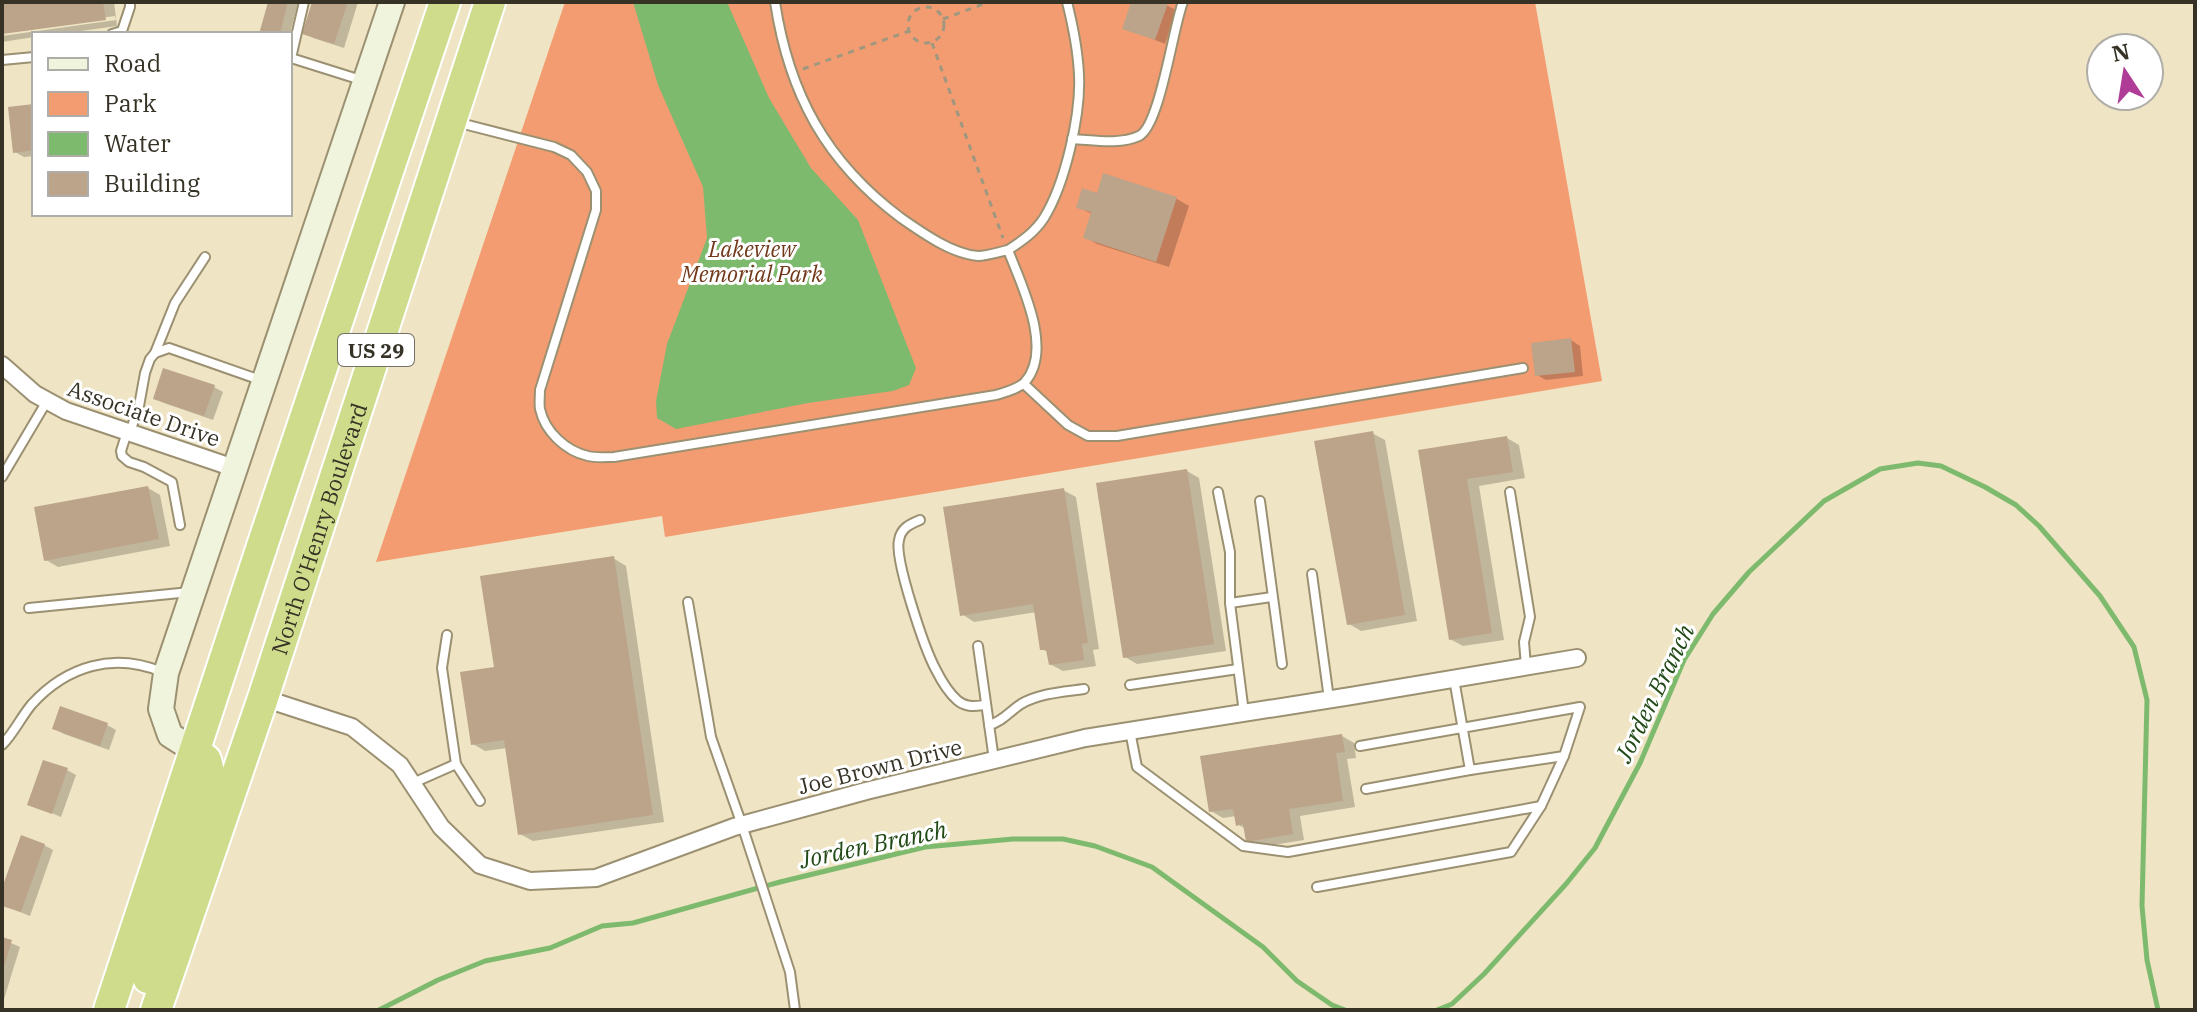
<svg xmlns="http://www.w3.org/2000/svg" width="2197" height="1012" viewBox="0 0 2197 1012" font-family="'IBM Plex Serif',serif">
  <style>
    .green { fill: #f49c71 }
    .water { fill: #7eba6e }
    .shadow { fill: #0003 }
    .lines { fill: none; stroke-linecap: round; stroke-linejoin: round }
    .stream { stroke: #7eba6e; stroke-width: 5 }
    .building { fill: #bca48a }
    .lane-casing { stroke: #9b9172; stroke-width: 12 }
    .street-casing { stroke: #9b9172; stroke-width: 20 }
    .secondary-casing { stroke: #9b9172; stroke-width: 28 }
    .highway-casing { stroke: #fff; stroke-width: 34 }
    .path { stroke: #9f977f; stroke-width: 3; stroke-dasharray: 6 6; stroke-linecap: butt }
    .lane { stroke: #fff; stroke-width: 8 }
    .street { stroke: #fff; stroke-width: 16 }
    .secondary { stroke: #f1f4dc; stroke-width: 24 }
    .highway { stroke: #cfdc8b; stroke-width: 30 }
    .labels { text-anchor: middle; dominant-baseline: central; stroke-width: 6; stroke-linejoin: round; paint-order: stroke }
    .shield { fill: #fff; stroke: #727066; stroke-width: 2 }
    .shield-label { font-size: 20px; font-weight: bold; fill: #363225 }
    .park-label { font-size: 22px; font-style: italic; fill: #703718; stroke: #fff }
    .street-label { font-size: 22px; fill: #363225; stroke: #fff }
    .water-label { font-size: 24px; font-style: italic; fill: #224a17; stroke: #fff }
  </style>
  <rect width="100%" height="100%" fill="#efe4c3"/>
  <polygon class="green" points="565,2 1535,2 1602,381 665,537 662,516 376,562"/>
  <polygon class="water" points="633,2 727,2 769,98 811,168 858,220 916,368 909,385 893,391 808,403 676,429 657,418 656,401 667,344 707,238 703,187 658,85"/>
  <g class="shadow">
    <polygon points="2,2 114,2 117,26 59,34 34,34 34,37 2,42 2,36 116,20 115,16 2,32"/>
    <polygon points="270,2 298,2 290,34 261,34"/>
    <polygon points="314,2 358,2 344,48 313,38 304,33"/>
    <polygon points="1134,2 1160,2 1176,10 1165,44 1125,28"/>
    <polygon points="34,106 34,156 24,157 15,152"/>
    <polygon points="1105,175 1177,199 1189,206 1169,267 1097,244 1085,237 1092,214 1078,207 1099,195"/>
    <polygon points="1571,340 1580,346 1583,376 1546,380 1537,375"/>
    <polygon points="214,387 223,392 213,420 164,403 155,398"/>
    <polygon points="1372,433 1385,440 1417,621 1361,631 1349,624"/>
    <polygon points="1507,438 1519,445 1525,478 1479,486 1504,640 1463,646 1450,639 1420,452"/>
    <polygon points="1187,471 1199,478 1226,651 1137,664 1125,657"/>
    <polygon points="148,488 160,495 170,546 58,567 46,560"/>
    <polygon points="1063,490 1076,497 1099,649 1093,650 1096,666 1063,671 1050,664 1049,653 1042,649 1037,612 974,622 962,614"/>
    <polygon points="613,558 626,566 664,822 533,841 520,834 507,748 485,751 473,744 496,668"/>
    <polygon points="107,725 116,730 109,750 64,734 55,729"/>
    <polygon points="1342,736 1354,743 1356,758 1347,759 1355,807 1300,816 1304,840 1260,847 1247,840 1246,829 1237,824 1236,816 1223,818 1211,811"/>
    <polygon points="67,770 76,775 61,817 30,804"/>
    <polygon points="44,845 53,850 30,916 2,905 2,894"/>
    <polygon points="2,939 20,947 4,999 2,998"/>
  </g>
  <g class="lines">
    <g class="stream">
      <polyline points="379,1010 438,980 485,961 550,948 602,926 633,923 780,882 925,847 1013,839 1063,839 1095,846 1152,867 1263,947 1297,981 1332,1005 1345,1010"/>
      <polyline points="1437,1010 1452,1004 1484,974 1566,884 1595,848 1640,763 1684,660 1713,614 1749,572 1824,501 1880,469 1918,463 1941,466 1985,487 2016,505 2039,526 2100,596 2134,647 2147,700 2142,906 2147,960 2158,1010"/>
    </g>
  </g>
  <g class="building">
    <polygon points="2,2 103,2 106,20 2,34"/>
    <polygon points="268,2 288,2 280,34 259,34"/>
    <polygon points="312,2 348,2 334,44 302,34"/>
    <polygon points="1131,2 1168,3 1155,40 1122,29"/>
    <polygon points="34,104 34,150 13,153 8,107"/>
    <polygon points="1103,173 1177,197 1156,262 1083,238 1091,212 1076,208 1082,188 1097,193"/>
    <polygon points="1571,338 1575,372 1535,376 1531,343"/>
    <polygon points="163,368 215,385 204,416 153,399"/>
    <polygon points="1373,431 1405,615 1347,625 1314,441"/>
    <polygon points="1507,436 1513,472 1467,479 1492,633 1449,640 1418,450"/>
    <polygon points="1187,469 1214,644 1123,658 1096,483"/>
    <polygon points="148,486 159,539 44,561 34,507"/>
    <polygon points="1064,488 1088,643 1082,644 1084,660 1049,665 1046,650 1040,650 1033,604 960,616 943,507"/>
    <polygon points="614,556 653,815 518,835 504,740 471,745 460,672 494,667 480,576"/>
    <polygon points="60,706 108,723 100,746 52,729"/>
    <polygon points="1342,734 1345,752 1336,753 1343,801 1289,809 1293,834 1246,842 1243,824 1236,826 1233,809 1209,812 1200,756"/>
    <polygon points="43,760 68,768 52,814 27,805"/>
    <polygon points="21,835 45,844 21,912 2,906 2,888"/>
    <polygon points="2,937 12,940 3,970 2,970"/>
  </g>
  <g class="lines">
    <g class="lane-casing">
      <g id="lane">
        <polyline points="304,2 291,58 361,80"/>
        <path d="M 775,2 C 789,94 826,162 901,218 C 921,232 952,254 978,256 C 987,256 999,252 1008,250"/>
        <polyline points="112,34 122,31 130,7 130,2"/>
        <polyline points="2,60 34,57"/>
        <path d="M 456,122 L 554,147 L 571,155 L 587,172 L 596,191 L 596,210 L 540,390 C 540,396 539,404 540,409 C 545,432 566,451 588,456 C 596,458 605,457 614,457 L 996,395 C 1006,392 1018,389 1025,382 C 1054,349 1021,284 1008,250 C 1022,241 1035,232 1044,218 C 1065,184 1081,115 1079,75 C 1078,51 1073,26 1067,2"/>
        <path d="M 1072,139 C 1094,140 1119,145 1139,136 C 1160,126 1173,27 1183,2"/>
        <polyline points="155,353 175,303 205,257"/>
        <polyline points="1024,384 1068,425 1088,436 1117,436 1523,368"/>
        <polyline points="127,432 121,451 122,456 129,462 144,467 172,482 180,525"/>
        <polyline points="130,432 139,406 145,373 150,359 155,353 169,348 263,381"/>
        <polyline points="2,477 47,401"/>
        <polyline points="1218,492 1230,552 1230,603 1244,713"/>
        <polyline points="1510,492 1530,617 1524,642 1526,666"/>
        <polyline points="1260,501 1282,664"/>
        <path d="M 920,520 C 910,524 901,528 899,540 C 894,559 925,650 936,670 C 941,680 948,692 957,700 C 966,708 975,706 986,705"/>
        <polyline points="1312,574 1329,699"/>
        <polyline points="688,602 711,737 742,825 790,972 795,1010"/>
        <polyline points="1230,603 1272,597"/>
        <polyline points="29,608 190,592"/>
        <polyline points="978,646 994,760"/>
        <polyline points="1130,685 1238,669"/>
        <path d="M 989,725 C 1002,722 1010,711 1021,704 C 1040,693 1063,692 1084,689"/>
        <polyline points="1130,731 1137,767 1243,846 1288,852 1541,806 1511,852 1317,887"/>
        <path d="M 2,745 C 14,733 21,717 32,704 C 67,666 113,652 162,672"/>
        <polyline points="1360,746 1580,707 1564,756 1470,770 1454,679"/>
        <polyline points="456,764 480,801"/>
        <polyline points="413,783 456,764 442,668 447,635"/>
        <polyline points="1366,789 1470,770"/>
        <polyline points="1541,806 1564,756"/>
      </g>
    </g>
    <g class="street-casing">
      <g id="street">
        <polyline points="2,365 35,394 66,411 237,469"/>
        <polyline points="263,698 352,727 400,765 441,827 480,865 530,881 596,878 734,827 866,791 1085,738 1351,696 1577,658"/>
      </g>
    </g>
    <g class="secondary-casing">
      <polyline id="secondary" points="195,751 170,735 161,709 166,673 392,2"/>
    </g>
    <g class="highway-casing">
      <g id="highway">
        <polyline points="148,978 171,895 210,776 206,760 195,751"/>
        <polyline points="109,1010 266,534 445,2"/>
        <path id="s1" d="M 156,1010 L 263,698 L 490,2"/>
      </g>
    </g>
    <g class="path">
      <circle cx="926" cy="25" r="18"/>
      <polyline points="943,19 989,2"/>
      <polyline points="932,43 1003,238"/>
      <polyline points="803,69 909,31"/>
    </g>
    <use href="#lane" class="lane"/>
    <use href="#street" class="street"/>
    <use href="#secondary" class="secondary"/>
    <use href="#highway" class="highway"/>
  </g>
  <g class="labels">
    <rect class="shield" x="338" y="334" width="76" height="32" rx="6"/>
    <g class="shield-label">
      <text x="376" y="350">US 29</text>
    </g>
    <g class="park-label">
      <text x="752" y="248">Lakeview<tspan x="752" dy="25">Memorial Park</tspan></text>
    </g>
    <g class="street-label">
      <text transform="translate(144 413) rotate(19)">Associate Drive</text>
      <text stroke="none"><textPath href="#s1" startOffset="508">North O'Henry Boulevard</textPath></text>
      <text transform="translate(880 766) rotate(-14)">Joe Brown Drive</text>
    </g>
    <g class="water-label">
      <text transform="translate(1654 693) rotate(-64)">Jorden Branch</text>
      <text transform="translate(873 844) rotate(-12)">Jorden Branch</text>
    </g>
  </g>
  <rect width="2197" height="1012" fill="none" stroke="#363225" stroke-width="8"/>
  <rect x="32" y="32" width="260" height="184" fill="#ffffff" stroke="#afada8" stroke-width="2"/>
  <rect x="48" y="58" width="40" height="12" fill="#f1f4dc" stroke="#afada8" stroke-width="2"/>
  <text x="104" y="72" font-size="24" fill="#363225">Road</text>
  <rect x="48" y="92" width="40" height="24" fill="#f49c71" stroke="#afada8" stroke-width="2"/>
  <text x="104" y="112" font-size="24" fill="#363225">Park</text>
  <rect x="48" y="132" width="40" height="24" fill="#7eba6e" stroke="#afada8" stroke-width="2"/>
  <text x="104" y="152" font-size="24" fill="#363225">Water</text>
  <rect x="48" y="172" width="40" height="24" fill="#bca48a" stroke="#afada8" stroke-width="2"/>
  <text x="104" y="192" font-size="24" fill="#363225">Building</text>
  <g transform="translate(2125 72) rotate(348)"><circle r="38" fill="#ffffff" stroke="#afada8" stroke-width="2"/>
  <path d="M0-6L14 30L0 20L-14 30Z" fill="#af3d97"/>
  <text y="-12" font-size="22" font-weight="bold" text-anchor="middle" fill="#363225">N</text>
  </g>
</svg>
